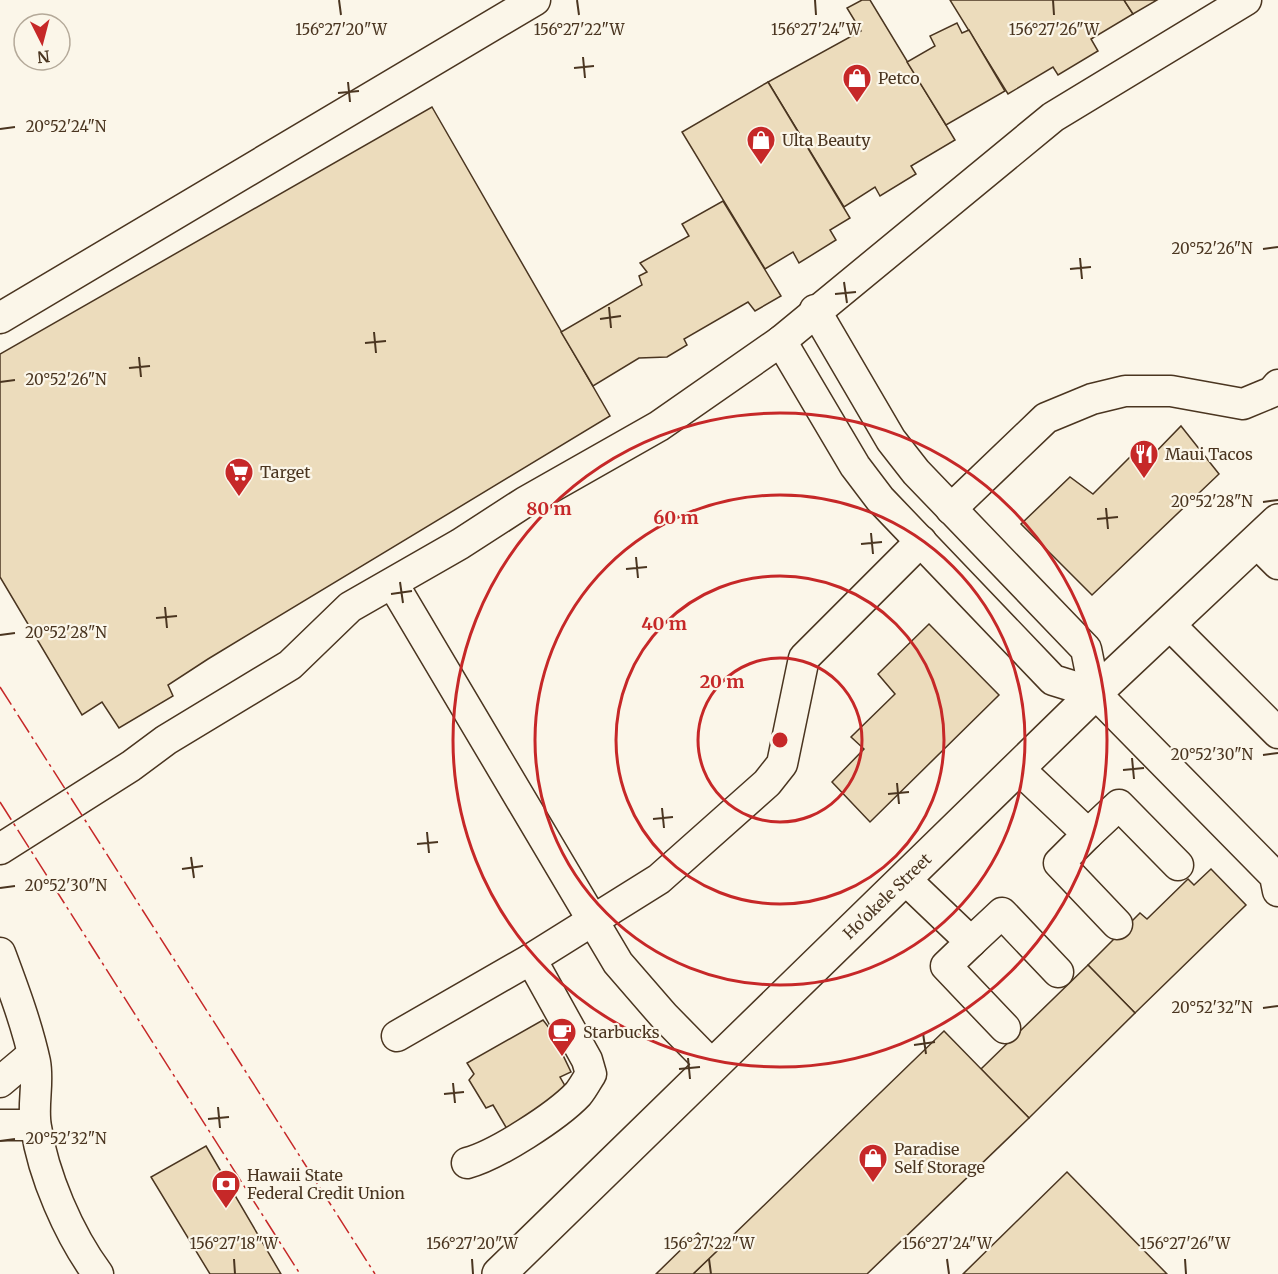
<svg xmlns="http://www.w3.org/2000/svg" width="1278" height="1274" viewBox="0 0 1278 1274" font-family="Merriweather,serif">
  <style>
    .building { fill: #ecdcbc; stroke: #4a3520; stroke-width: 1.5 }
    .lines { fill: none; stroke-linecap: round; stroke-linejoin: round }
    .minor-casing { stroke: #4a3520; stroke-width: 33 }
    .major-casing { stroke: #4a3520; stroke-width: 36 }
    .minor { stroke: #fbf6e9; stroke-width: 30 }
    .major { stroke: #fbf6e9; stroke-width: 33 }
    .power { stroke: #c62828; stroke-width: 1.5; stroke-dasharray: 21 4.5 3 4.5; stroke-linecap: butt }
    .ticks { fill: none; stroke: #4a3520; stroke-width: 2 }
    .ring { fill: none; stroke: #c62828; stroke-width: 3 }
    .labels { text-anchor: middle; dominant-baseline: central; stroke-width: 4.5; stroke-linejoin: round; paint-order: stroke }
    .poi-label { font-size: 16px; fill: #4a3520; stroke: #fbf6e9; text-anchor: start }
    .street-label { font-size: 16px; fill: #4a3520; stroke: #fbf6e9 }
    .ticks-label { font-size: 15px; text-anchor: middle; fill: #4a3520; stroke: #fbf6e9; stroke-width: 4.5; stroke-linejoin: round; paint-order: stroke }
    .centre { fill: #c62828; stroke: #fbf6e9; stroke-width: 3 }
    .ring-label { font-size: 18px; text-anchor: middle; font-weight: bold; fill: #c62828; stroke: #fbf6e9; stroke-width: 4.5; stroke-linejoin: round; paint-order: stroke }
  </style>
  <rect width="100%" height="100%" fill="#fbf6e9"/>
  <g class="building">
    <polygon points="862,0 870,0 955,140 911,166 916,174 880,196 875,187 844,207 768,82 861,31 847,8"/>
    <polygon points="950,0 1124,0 1133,14 1091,39 1098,51 1058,75 1053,67 1008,94"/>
    <polygon points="1124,0 1157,0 1133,14"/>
    <polygon points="957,23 962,33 969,30 1005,91 946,125 907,62 935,46 930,36"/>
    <polygon points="768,82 850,218 830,230 836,240 799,263 793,252 765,269 682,132"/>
    <polygon points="432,107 610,416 208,659 168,685 173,696 119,728 102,702 82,715 0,577 0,354"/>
    <polygon points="723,201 781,296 755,311 748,302 684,339 687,345 667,357 639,358 593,386 561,332 642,285 639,276 647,272 640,263 689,236 682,224"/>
    <polygon points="1181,426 1219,474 1092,595 1021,524 1070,477 1093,494 1135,452 1147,461"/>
    <polygon points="929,624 999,695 870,822 832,782 864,749 851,737 895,694 878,674"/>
    <polygon points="1211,869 1246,905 1135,1013 1088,965 1140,913 1147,919 1188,879 1194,885"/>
    <polygon points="1088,965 1135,1013 1029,1118 981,1069"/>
    <polygon points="570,1018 583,1040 561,1051 571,1072 560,1077 568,1091 507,1129 493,1105 486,1108 469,1080 474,1074 467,1063 543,1020 550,1029"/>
    <polygon points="944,1031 1029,1118 867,1274 693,1274"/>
    <polygon points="206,1146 281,1274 210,1274 151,1177"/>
    <polygon points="1067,1172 1167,1274 963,1274"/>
    <polygon points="698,1233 717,1251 693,1274 656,1274"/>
  </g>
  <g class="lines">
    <g class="minor-casing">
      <g id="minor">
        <polyline points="815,310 891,440 916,472 1086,649 1095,693"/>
        <polyline points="0,318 535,0"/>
        <polyline points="781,341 855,466 880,499 1053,680 1095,693 1275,876 1278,891"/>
        <polyline points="951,509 1046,418 1092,399 1125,391 1171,391 1243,404 1272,392 1278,385"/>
        <polyline points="1256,542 1278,564"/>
        <polyline points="393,584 618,963 664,1016 713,1066"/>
        <polyline points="1169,624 1278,733"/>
        <polyline points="1018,768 1088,834 1059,863 1117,924"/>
        <polyline points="1088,834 1119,805 1178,865"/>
        <polyline points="0,849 131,766 166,740 290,665 350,607 460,544 525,502 659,426 781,341 1053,117 1246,0"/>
        <polyline points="905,879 971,942 946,966 1005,1028"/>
        <polyline points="971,942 1002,913 1058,972"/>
        <path d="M 0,953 C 13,988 27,1025 35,1062 C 39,1083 32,1106 36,1127 C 43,1175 69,1235 98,1274"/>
        <polyline points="397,1036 531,959 659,879 767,783 782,764 804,658 921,541"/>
        <polyline points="0,1082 32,1055"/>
        <polyline points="0,1125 35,1125"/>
        <path d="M 467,1163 C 497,1155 557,1116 578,1094 C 583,1088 587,1080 591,1074 L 587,1060 L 531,959"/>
      </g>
    </g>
    <g class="major-casing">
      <polyline id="major" points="499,1274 1095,693 1278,521"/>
    </g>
    <use href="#minor" class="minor"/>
    <use href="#major" class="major"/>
    <g class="power">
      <polyline points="0,687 375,1274"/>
      <polyline points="0,802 300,1274"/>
    </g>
  </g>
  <path class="ticks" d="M 339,0 L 341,15M 577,0 L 579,15M 815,0 L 816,15M 1053,0 L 1054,15M 583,57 L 585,78M 574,68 L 594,66M 348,82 L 350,102M 338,93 L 359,91M 0,129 L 15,127M 1263,249 L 1278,247M 1080,258 L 1082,279M 1070,269 L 1091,267M 844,282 L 847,303M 835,294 L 856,292M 609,307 L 611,328M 600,319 L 621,316M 374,332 L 376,353M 365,343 L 386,341M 139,357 L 141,377M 129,368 L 150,366M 0,382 L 15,380M 1263,502 L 1278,500M 1106,508 L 1108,529M 1097,519 L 1118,517M 871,533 L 873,554M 861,544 L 882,542M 636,557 L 638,578M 626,569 L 647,567M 400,582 L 403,603M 391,594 L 412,591M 165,607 L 167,628M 156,618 L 177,616M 0,635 L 15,633M 1263,755 L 1278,753M 1132,758 L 1134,779M 1123,770 L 1144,768M 897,783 L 899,804M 888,794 L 909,792M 662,808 L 664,828M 653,819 L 673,817M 427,832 L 429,853M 417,844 L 438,842M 191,857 L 194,878M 182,869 L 203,866M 0,888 L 15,886M 1263,1008 L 1278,1006M 923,1033 L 926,1054M 914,1045 L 935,1042M 688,1058 L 690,1079M 679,1069 L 700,1067M 453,1083 L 455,1103M 444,1094 L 464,1092M 218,1107 L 220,1128M 208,1119 L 229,1117M 0,1141 L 15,1139M 234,1259 L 235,1274M 472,1259 L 473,1274M 709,1259 L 711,1274M 947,1259 L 949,1274M 1185,1259 L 1186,1274"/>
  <g class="ring">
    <circle cx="780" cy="740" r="82"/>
    <circle cx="780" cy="740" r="164"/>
    <circle cx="780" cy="740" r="245"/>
    <circle cx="780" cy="740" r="327"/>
  </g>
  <defs>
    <g id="shop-pin" transform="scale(1.5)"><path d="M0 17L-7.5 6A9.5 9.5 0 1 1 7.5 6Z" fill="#c62828" stroke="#fbf6e9"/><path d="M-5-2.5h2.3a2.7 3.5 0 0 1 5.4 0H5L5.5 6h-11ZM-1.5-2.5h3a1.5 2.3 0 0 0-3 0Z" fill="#fff"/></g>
    <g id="restaurant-pin" transform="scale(1.5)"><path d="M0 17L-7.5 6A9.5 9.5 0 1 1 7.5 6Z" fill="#c62828" stroke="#fbf6e9"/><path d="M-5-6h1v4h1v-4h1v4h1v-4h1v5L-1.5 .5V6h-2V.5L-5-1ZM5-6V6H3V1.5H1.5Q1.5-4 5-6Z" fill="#fff"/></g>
    <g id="supermarket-pin" transform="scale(1.5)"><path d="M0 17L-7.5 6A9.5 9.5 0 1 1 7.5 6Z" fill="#c62828" stroke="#fbf6e9"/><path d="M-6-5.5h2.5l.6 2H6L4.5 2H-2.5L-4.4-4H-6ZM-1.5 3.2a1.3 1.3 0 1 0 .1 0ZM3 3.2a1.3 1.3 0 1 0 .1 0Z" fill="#fff"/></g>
    <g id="cafe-pin" transform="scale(1.5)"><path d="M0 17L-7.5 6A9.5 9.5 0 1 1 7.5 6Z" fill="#c62828" stroke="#fbf6e9"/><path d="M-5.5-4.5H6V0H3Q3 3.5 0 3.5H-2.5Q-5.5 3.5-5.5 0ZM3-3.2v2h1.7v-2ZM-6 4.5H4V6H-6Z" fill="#fff"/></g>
    <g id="bank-pin" transform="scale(1.5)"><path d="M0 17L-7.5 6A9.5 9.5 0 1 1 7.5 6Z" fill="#c62828" stroke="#fbf6e9"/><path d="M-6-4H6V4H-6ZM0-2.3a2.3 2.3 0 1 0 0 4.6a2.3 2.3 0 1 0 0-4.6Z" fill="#fff"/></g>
  </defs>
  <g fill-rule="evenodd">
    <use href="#shop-pin" x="857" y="78"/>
    <use href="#shop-pin" x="761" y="140"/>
    <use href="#restaurant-pin" x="1144" y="454"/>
    <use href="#supermarket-pin" x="239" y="472"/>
    <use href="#cafe-pin" x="562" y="1032"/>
    <use href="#shop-pin" x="873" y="1158"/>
    <use href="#bank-pin" x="226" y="1184"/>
  </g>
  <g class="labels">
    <g class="poi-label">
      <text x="878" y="78">Petco</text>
      <text x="782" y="140">Ulta Beauty</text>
      <text x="1165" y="454">Maui Tacos</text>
      <text x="260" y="472">Target</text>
      <text x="583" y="1032">Starbucks</text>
      <text x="894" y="1149">Paradise<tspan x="894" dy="18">Self Storage</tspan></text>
      <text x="247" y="1175">Hawaii State<tspan x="247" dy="18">Federal Credit Union</tspan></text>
    </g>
    <g class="street-label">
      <text transform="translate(887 896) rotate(-44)">Ho'okele Street</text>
    </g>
  </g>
  <g class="ticks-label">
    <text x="341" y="35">156°27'20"W</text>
    <text x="579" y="35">156°27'22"W</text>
    <text x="816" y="35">156°27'24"W</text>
    <text x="1054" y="35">156°27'26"W</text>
    <text x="66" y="132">20°52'24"N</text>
    <text x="1212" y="254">20°52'26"N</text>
    <text x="66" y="385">20°52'26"N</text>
    <text x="1212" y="507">20°52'28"N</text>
    <text x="66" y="638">20°52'28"N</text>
    <text x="1212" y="760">20°52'30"N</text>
    <text x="66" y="891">20°52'30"N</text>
    <text x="1212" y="1013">20°52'32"N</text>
    <text x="66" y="1144">20°52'32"N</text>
    <text x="234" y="1249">156°27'18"W</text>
    <text x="472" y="1249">156°27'20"W</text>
    <text x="709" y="1249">156°27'22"W</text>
    <text x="947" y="1249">156°27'24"W</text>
    <text x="1185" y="1249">156°27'26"W</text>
  </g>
  <circle cx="780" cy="740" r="9" class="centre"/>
  <g class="ring-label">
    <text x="549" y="515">80 m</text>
    <text x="676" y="524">60 m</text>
    <text x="664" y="630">40 m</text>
    <text x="722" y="688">20 m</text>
  </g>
  <g transform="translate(42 42) rotate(174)"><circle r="28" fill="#fbf6e9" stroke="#b4a999" stroke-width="1.5"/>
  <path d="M0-4.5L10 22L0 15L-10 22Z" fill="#c62828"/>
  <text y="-9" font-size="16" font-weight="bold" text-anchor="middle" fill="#4a3520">N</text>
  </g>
</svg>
